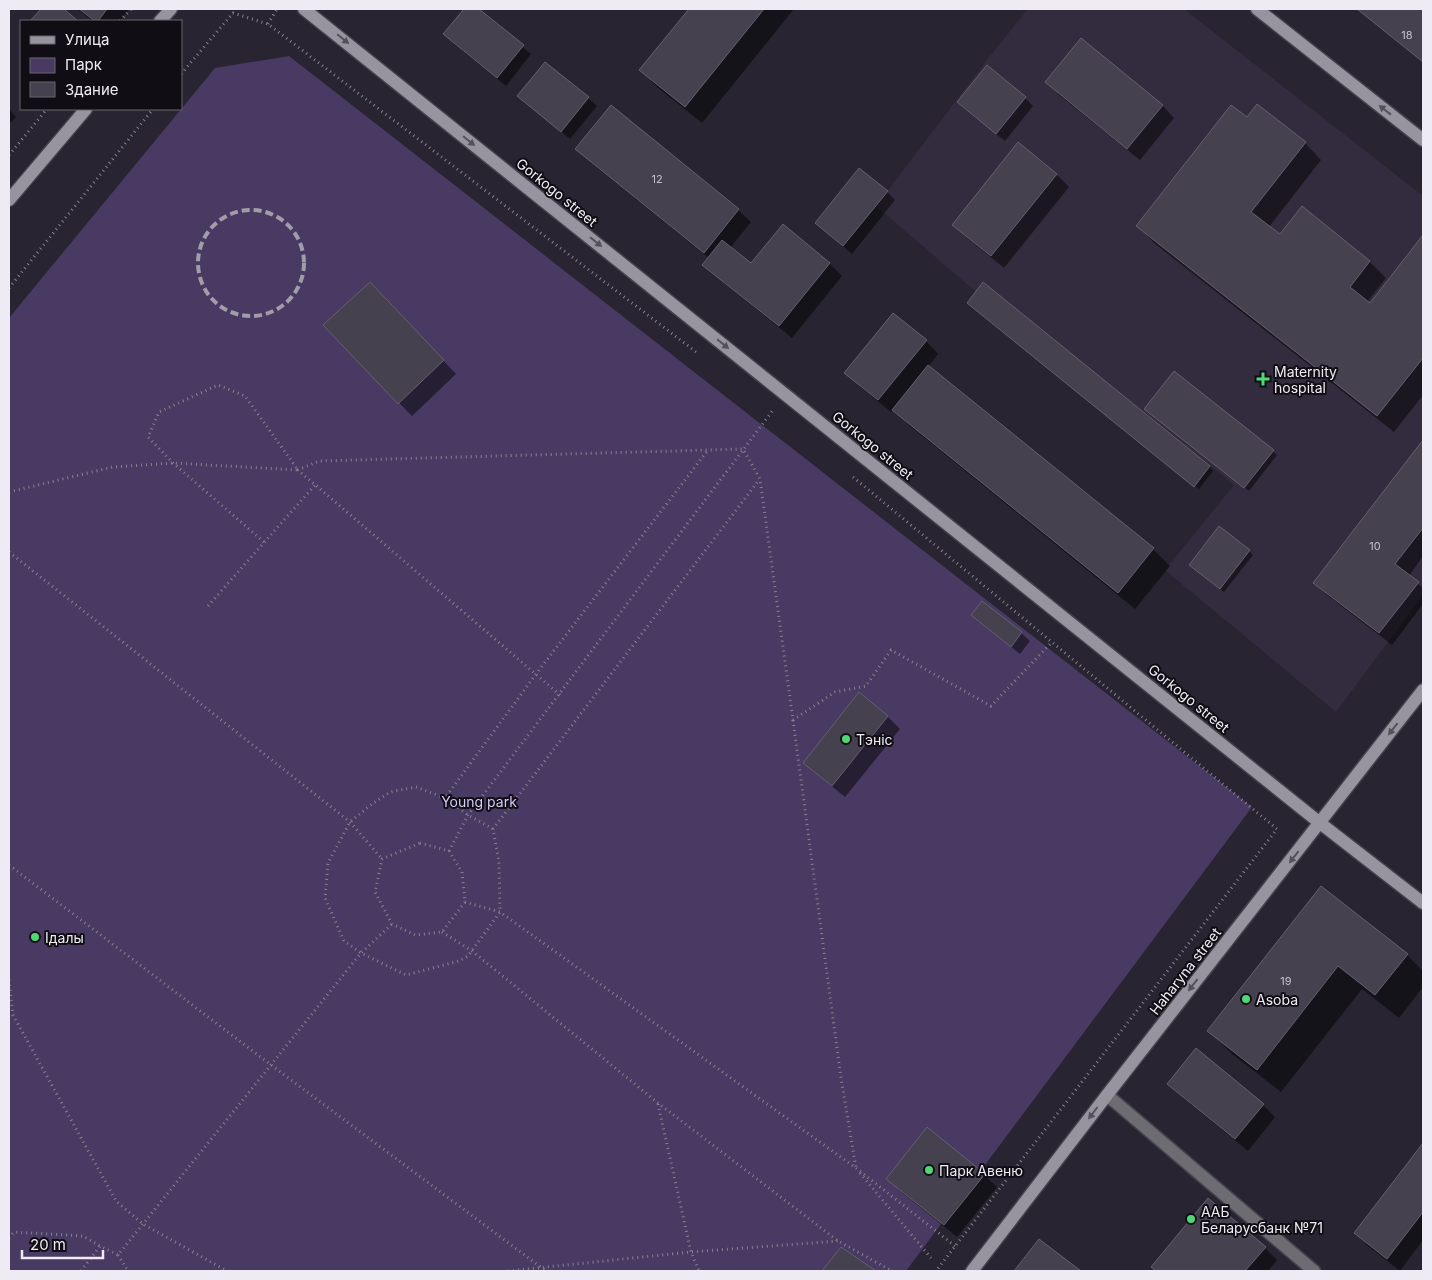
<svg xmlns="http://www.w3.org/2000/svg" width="1432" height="1280" viewBox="0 0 1432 1280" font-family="Inter,sans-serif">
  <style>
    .built { fill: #332c3f }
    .green { fill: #483a62 }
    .shadow { fill: #0007 }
    .building { fill: #45414f; stroke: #65606f }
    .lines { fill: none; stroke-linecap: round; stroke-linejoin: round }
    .lane-casing { stroke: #44404c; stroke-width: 15 }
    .secondary-casing { stroke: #44404c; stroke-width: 15 }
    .path { stroke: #86838e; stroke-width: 3; stroke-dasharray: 1 4; stroke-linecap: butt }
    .lane { stroke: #6e6c73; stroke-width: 12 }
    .secondary { stroke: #97949f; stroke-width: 12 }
    .rail { stroke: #a09da8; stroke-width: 4; stroke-dasharray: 8 4; stroke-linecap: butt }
    .oneway { fill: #54515a }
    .poi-dot { fill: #4fd675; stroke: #100e14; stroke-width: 2 }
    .labels { text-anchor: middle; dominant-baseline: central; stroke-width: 4; stroke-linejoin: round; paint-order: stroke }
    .number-label { font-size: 11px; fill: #c4c0cb }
    .street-label { font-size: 14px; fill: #eeebf4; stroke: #100e14 }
    .poi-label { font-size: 14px; fill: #eeebf4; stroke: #100e14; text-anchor: start }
    .park-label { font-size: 14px; fill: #d6c9f4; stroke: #100e14 }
  </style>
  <rect width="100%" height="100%" fill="#282431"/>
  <polygon class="built" points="1028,9 1184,9 1423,196 1423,595 1336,712 1165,570 1234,485 984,283 976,292 876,206 990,56"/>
  <polygon class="green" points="289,56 1252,807 906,1271 9,1271 9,318 215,68"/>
  <g class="shadow">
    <polygon points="43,9 62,9 76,21 31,21"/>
    <polygon points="77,9 129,9 120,21 93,21"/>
    <polygon points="465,9 477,9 531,54 506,86 453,43 444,34"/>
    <polygon points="690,9 794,9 702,123 657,87 641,70"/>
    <polygon points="1357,9 1423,9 1423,62"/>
    <polygon points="545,64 588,98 597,106 570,139 519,96"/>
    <polygon points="1047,82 1162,105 1174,118 1140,160 1059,95"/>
    <polygon points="1025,98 1033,106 1005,141 966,110 958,102"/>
    <polygon points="1257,106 1305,143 1321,160 1269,227 1280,236 1302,208 1370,262 1386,278 1367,302 1370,305 1423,237 1423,395 1394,432 1154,243 1138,226 1247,119"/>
    <polygon points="9,109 16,117 9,124"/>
    <polygon points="1018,144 1057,175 1069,187 1004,268 966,237 953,225"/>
    <polygon points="577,149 738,210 751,222 730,248 751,265 783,226 830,264 842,276 792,338 717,277 704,264 709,258 589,161"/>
    <polygon points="887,192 895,200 852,254 816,223"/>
    <polygon points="984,284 1210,467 1213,471 1199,489 973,306"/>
    <polygon points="382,296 456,374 412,416 325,326"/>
    <polygon points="926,341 938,354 928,367 1153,549 1170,566 1135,609 910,426 893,409 891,412 858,385 846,373"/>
    <polygon points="1174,373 1277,455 1249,491 1149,413"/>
    <polygon points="1423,442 1423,556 1409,576 1423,588 1423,604 1392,645 1327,595 1314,583"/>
    <polygon points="1249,551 1253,555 1224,592 1195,568"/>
    <polygon points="982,603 1021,633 1030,641 1020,654 981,623 972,615"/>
    <polygon points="887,716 900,729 845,797 818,775 805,763"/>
    <polygon points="1322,888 1407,955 1423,971 1423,987 1399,1018 1362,989 1281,1092 1232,1054 1209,1031"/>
    <polygon points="1169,1084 1263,1105 1275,1117 1248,1151 1181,1096"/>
    <polygon points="1423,1145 1423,1240 1400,1271 1368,1246 1356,1233"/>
    <polygon points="984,1175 997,1187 957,1237 900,1191 888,1179"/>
    <polygon points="1039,1241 1079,1271 1016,1271"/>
    <polygon points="842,1248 874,1271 823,1271"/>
    <polygon points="1265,1248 1277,1260 1268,1271 1157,1271 1152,1267"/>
  </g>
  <g class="building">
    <polygon points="41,9 64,9 78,21 30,21"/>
    <polygon points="79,9 107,9 98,21 95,21"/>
    <polygon points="464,9 479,9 524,45 497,78 443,34"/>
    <polygon points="689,9 764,9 685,107 639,70"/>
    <polygon points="1357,9 1423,9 1423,62"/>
    <polygon points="1081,38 1163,105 1127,149 1045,82"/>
    <polygon points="545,62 589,97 561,132 517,96"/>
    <polygon points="987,65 1026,97 996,134 957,102"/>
    <polygon points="1257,104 1306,142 1251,212 1280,234 1302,206 1370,261 1350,287 1370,303 1423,235 1423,358 1377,416 1136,226 1231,105 1247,117"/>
    <polygon points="611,105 739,209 704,253 575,149"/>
    <polygon points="1018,142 1057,174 991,256 952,225"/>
    <polygon points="859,168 888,191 843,246 815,223"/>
    <polygon points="783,224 830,263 779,326 702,265 722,240 751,263"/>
    <polygon points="370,282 444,360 398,404 323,325"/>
    <polygon points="983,282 1210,466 1194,487 967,303"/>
    <polygon points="893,313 927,340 878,400 844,373"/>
    <polygon points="928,365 1154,548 1118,593 892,410"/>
    <polygon points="1174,371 1274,450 1244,488 1144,409"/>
    <polygon points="1423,440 1423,528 1395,564 1419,582 1379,633 1313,583"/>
    <polygon points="1219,526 1250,550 1220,589 1189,565"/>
    <polygon points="982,601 1022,632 1011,647 971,615"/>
    <polygon points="859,692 888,716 832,786 803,763"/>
    <polygon points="1321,886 1408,954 1375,995 1338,966 1257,1070 1207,1031"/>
    <polygon points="1196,1048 1264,1104 1235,1139 1167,1084"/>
    <polygon points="927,1127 985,1174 944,1225 886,1179"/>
    <polygon points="1423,1143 1423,1212 1387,1259 1354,1233"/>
    <polygon points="1208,1198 1266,1247 1245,1271 1156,1271 1151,1267"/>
    <polygon points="1039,1239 1081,1271 1014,1271"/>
    <polygon points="841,1247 876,1271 822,1271"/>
  </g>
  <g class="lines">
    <g class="lane-casing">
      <polyline id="lane" points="1107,1095 1314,1271"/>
    </g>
    <g class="secondary-casing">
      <g id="secondary">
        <polyline points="304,9 1320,823 1423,903"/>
        <polyline points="1257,9 1423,140"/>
        <polyline points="160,21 171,9"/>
        <polyline points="9,200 86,109"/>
        <polyline points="972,1271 1107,1095 1423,690"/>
      </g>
    </g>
    <g class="path">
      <polyline points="120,21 131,9"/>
      <polyline points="268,24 277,9"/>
      <polyline points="181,74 233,13 268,24 696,352"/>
      <polyline points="9,155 47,109"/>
      <polyline points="9,288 153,109"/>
      <polyline points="853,477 1277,829 936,1271"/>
      <polyline points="9,492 113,467 173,463 297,470"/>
      <polyline points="264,542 173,463 148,437 159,412 218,385 245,396 298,470"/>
      <polyline points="9,552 350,822 382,859"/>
      <polyline points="208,606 315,485"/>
      <polyline points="560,695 298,470 319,461 743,449 760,479 793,720 835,692 866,686 891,650 991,706 1052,642"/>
      <polyline points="793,720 841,1078 856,1168"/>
      <polyline points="445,798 416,787 390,792 372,804 350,822 328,863 325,898 344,941 361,953 406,975 459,961 468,956 500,912 499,862 493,829 759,480"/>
      <polyline points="493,829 468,815 445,798 536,674 708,450"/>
      <polygon points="420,843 449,851 462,872 465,902 442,932 415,935 392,924 375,892 382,859"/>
      <polyline points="449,851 468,815 773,410"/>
      <polyline points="9,865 271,1065 546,1271"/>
      <polyline points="465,902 500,912 856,1168 955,1246"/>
      <polyline points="442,932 472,951 658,1103 838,1241 892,1271"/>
      <polyline points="9,980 13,1015 116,1201 143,1224 227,1271"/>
      <polyline points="658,1104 691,1252 699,1271"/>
      <polyline points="860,1173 931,1258"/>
      <polyline points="9,1238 14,1232 83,1236 100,1246"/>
      <polyline points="118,1255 128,1271"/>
      <polyline points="81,1271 100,1246 118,1255 361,953 392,924"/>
      <polyline points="508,1271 691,1252 838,1241"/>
    </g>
    <use href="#lane" class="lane"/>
    <use href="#secondary" class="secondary"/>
    <circle class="rail" cx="251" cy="263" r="53"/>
  </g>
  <defs><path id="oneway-solid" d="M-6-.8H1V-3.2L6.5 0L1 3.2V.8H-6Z" transform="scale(1.25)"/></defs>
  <g class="oneway">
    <use href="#oneway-solid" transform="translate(343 39) rotate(39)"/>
    <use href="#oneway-solid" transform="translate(1385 110) rotate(-142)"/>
    <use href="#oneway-solid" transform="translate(469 141) rotate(39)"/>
    <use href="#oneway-solid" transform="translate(596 242) rotate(39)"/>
    <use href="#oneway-solid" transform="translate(723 344) rotate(39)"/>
    <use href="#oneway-solid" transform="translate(1393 729) rotate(128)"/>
    <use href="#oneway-solid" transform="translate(1294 857) rotate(128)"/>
    <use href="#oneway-solid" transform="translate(1193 985) rotate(128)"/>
    <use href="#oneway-solid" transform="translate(1093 1113) rotate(127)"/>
  </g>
  <g class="poi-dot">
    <path d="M1260.5 371.5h5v5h5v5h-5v5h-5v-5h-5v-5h5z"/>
    <circle cx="846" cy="739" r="5"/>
    <circle cx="35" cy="937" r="5"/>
    <circle cx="1246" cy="999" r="5"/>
    <circle cx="929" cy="1170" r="5"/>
    <circle cx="1191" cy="1219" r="5"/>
  </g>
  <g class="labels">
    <g class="number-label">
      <text x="1407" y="35">18</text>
      <text x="657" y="179">12</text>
      <text x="1375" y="546">10</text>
      <text x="1286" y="981">19</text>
    </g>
    <g class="street-label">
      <text transform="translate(557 192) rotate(39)">Gorkogo street</text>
      <text transform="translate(873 445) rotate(39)">Gorkogo street</text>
      <text transform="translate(1189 698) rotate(39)">Gorkogo street</text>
      <text transform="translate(1185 971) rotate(-52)">Haharyna street</text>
    </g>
    <g class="poi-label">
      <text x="1274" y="371">Maternity<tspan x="1274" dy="16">hospital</tspan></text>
      <text x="856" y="739">Тэніс</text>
      <text x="45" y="937">Ідалы</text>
      <text x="1256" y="999">Asoba</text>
      <text x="939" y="1170">Парк Авеню</text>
      <text x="1201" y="1211">ААБ<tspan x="1201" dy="16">Беларусбанк №71</tspan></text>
    </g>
    <g class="park-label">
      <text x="479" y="801">Young park</text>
    </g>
  </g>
  <rect width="1432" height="1280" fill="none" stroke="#eeebf4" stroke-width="20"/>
  <rect x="20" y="20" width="162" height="90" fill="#100e14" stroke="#69666e"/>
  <rect x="30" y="36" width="25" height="8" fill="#97949f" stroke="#69666e"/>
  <text x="65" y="45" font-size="15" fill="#eeebf4">Улица</text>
  <rect x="30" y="58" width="25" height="15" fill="#483a62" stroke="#69666e"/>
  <text x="65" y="70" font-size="15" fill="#eeebf4">Парк</text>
  <rect x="30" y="82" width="25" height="15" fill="#45414f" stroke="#69666e"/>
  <text x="65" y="95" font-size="15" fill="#eeebf4">Здание</text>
  <path d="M22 1250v8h81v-8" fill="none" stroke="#eeebf4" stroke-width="2.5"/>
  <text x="30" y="1250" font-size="15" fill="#eeebf4" stroke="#100e14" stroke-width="4" paint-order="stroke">20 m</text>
</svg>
